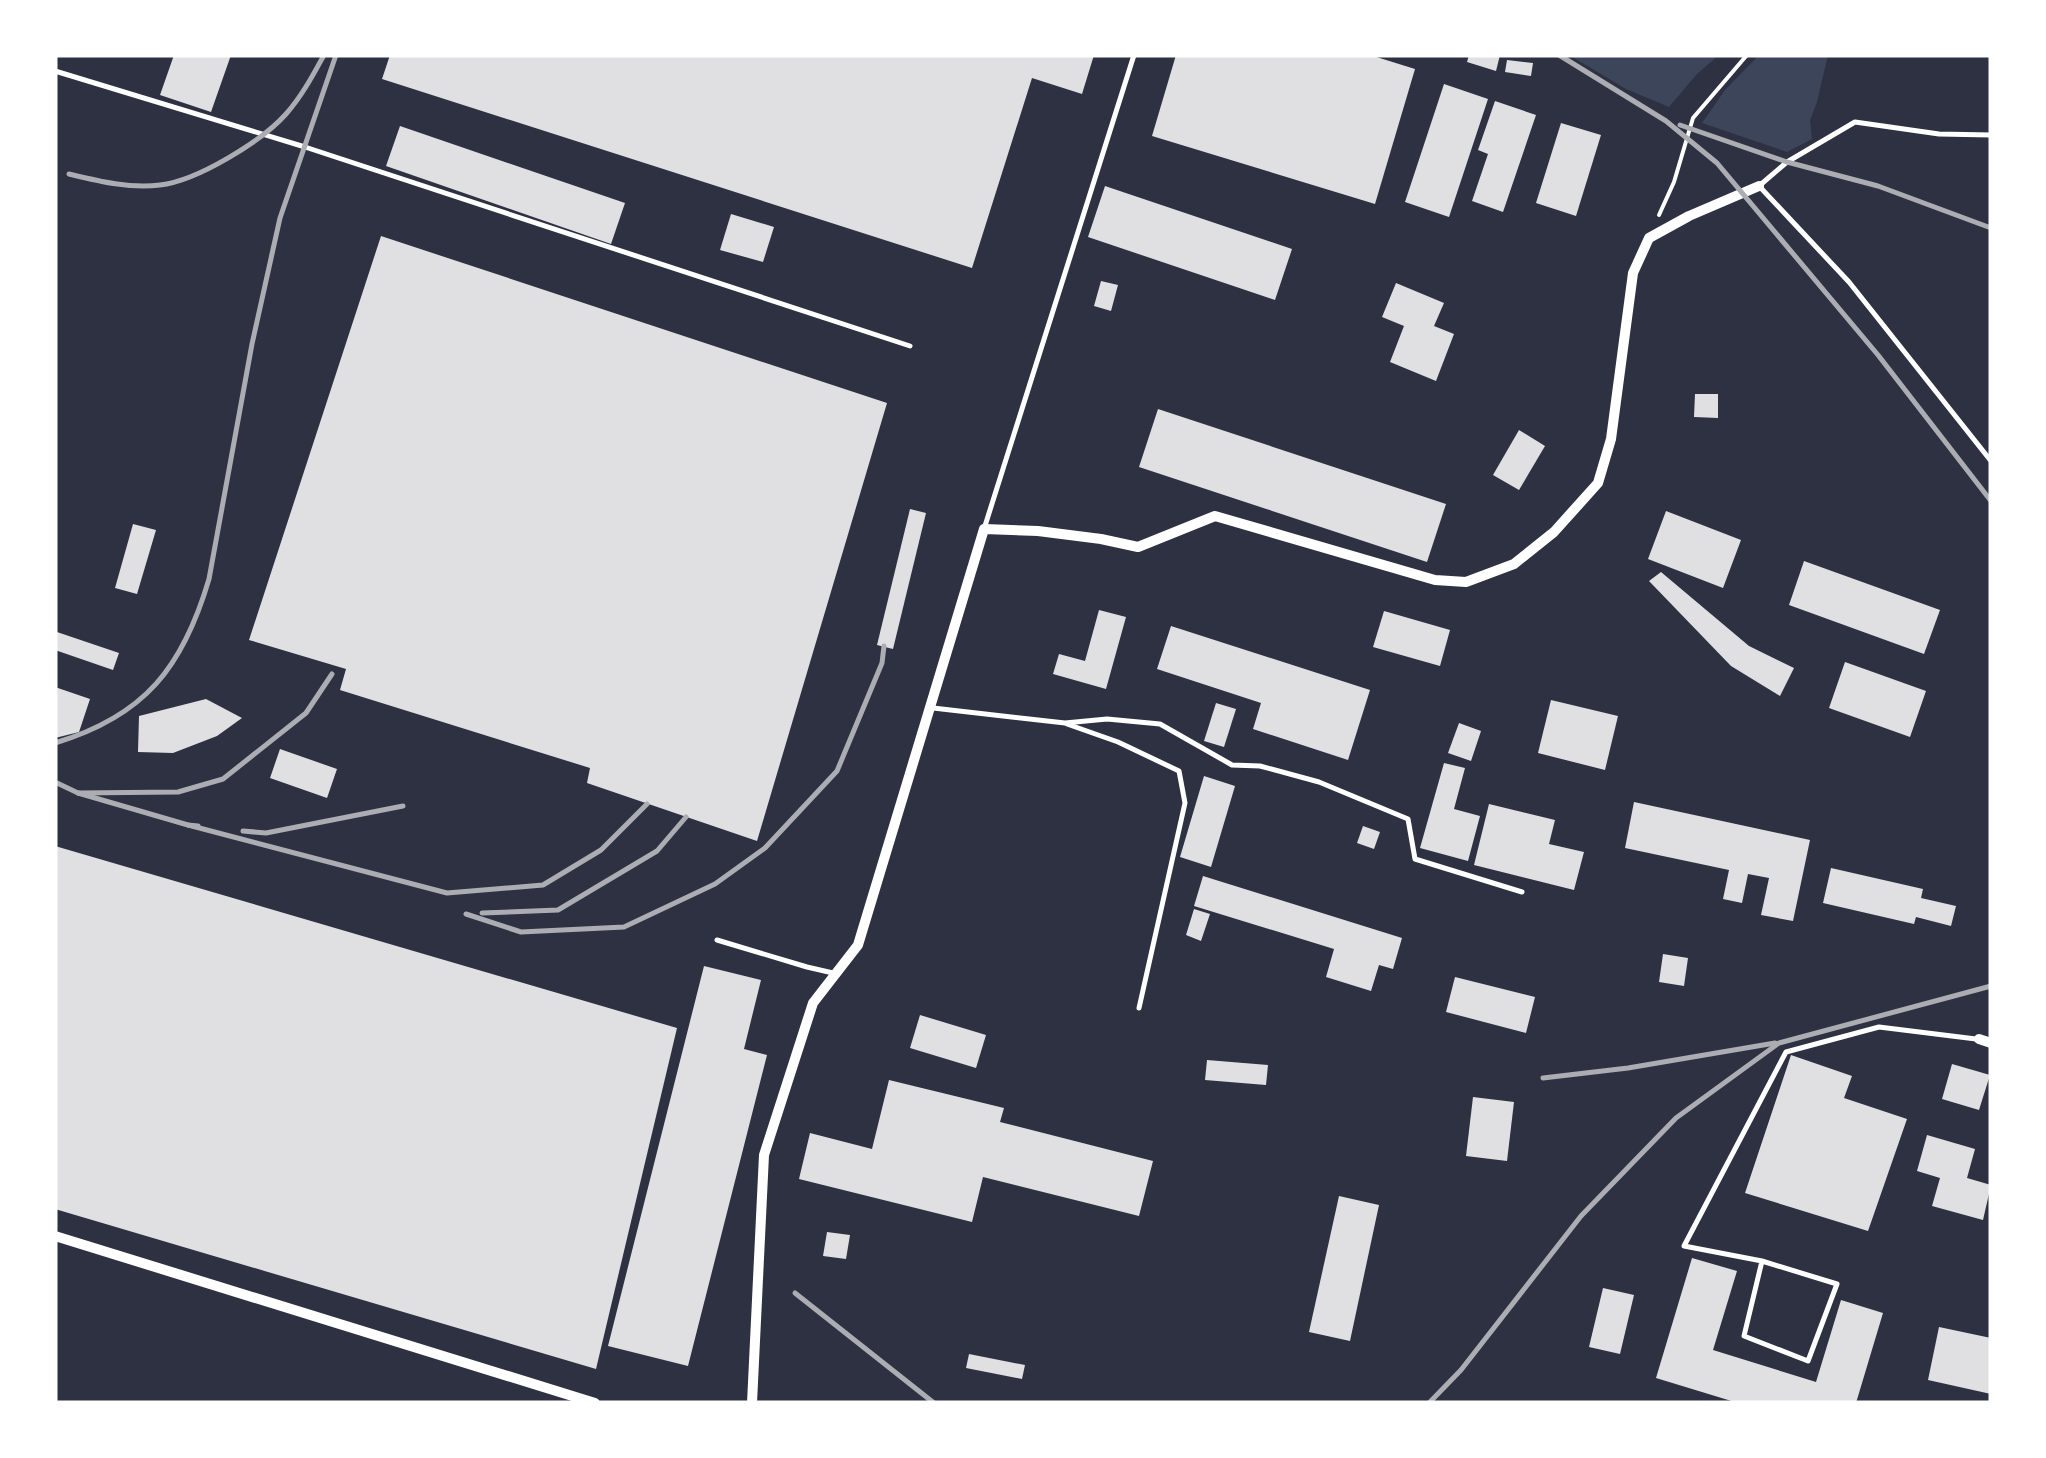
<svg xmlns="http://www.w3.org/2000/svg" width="2046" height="1458" viewBox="0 0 2046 1458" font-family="'Roboto Condensed',sans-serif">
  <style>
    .green { fill: #3c4559 }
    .building { fill: #e0e0e3 }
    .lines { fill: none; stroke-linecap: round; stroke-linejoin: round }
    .path { stroke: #fff; stroke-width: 4 }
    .service { stroke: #fff; stroke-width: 5 }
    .minor { stroke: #fff; stroke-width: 10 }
    .rail { stroke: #abadb3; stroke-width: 5 }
  </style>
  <rect width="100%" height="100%" fill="#2d3142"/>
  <g class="green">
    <polygon points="1569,55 1719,55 1697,74 1669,107 1626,89"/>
    <polygon points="1759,55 1828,55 1817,102 1810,120 1812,139 1787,152 1702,123 1725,90"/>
  </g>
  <g class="building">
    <polygon points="174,55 231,55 211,112 160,95"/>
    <polygon points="390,55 1094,55 1082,94 1032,78 972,268 382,79"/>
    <polygon points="1176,55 1370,55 1415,69 1375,204 1152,136"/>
    <polygon points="1469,55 1500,55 1496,71 1467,62"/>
    <polygon points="1507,60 1533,63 1531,76 1505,72"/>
    <polygon points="1444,84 1488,99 1449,217 1405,202"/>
    <polygon points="1495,101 1536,115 1503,212 1472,201 1488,154 1478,150"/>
    <polygon points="1561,123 1601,135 1576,216 1536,203"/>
    <polygon points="400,126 625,203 611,244 386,166"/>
    <polygon points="1105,186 1292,249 1275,300 1088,237"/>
    <polygon points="731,214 774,227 763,262 720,250"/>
    <polygon points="381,236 887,403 757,841 587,783 590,768 340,690 346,669 249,640"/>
    <polygon points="1101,281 1118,285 1111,311 1094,306"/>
    <polygon points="1396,283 1444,303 1434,326 1454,334 1436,381 1390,362 1404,326 1382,317"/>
    <polygon points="1695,394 1718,394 1718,418 1694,417"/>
    <polygon points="1158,409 1446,504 1427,562 1139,467"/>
    <polygon points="1519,430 1545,446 1519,490 1493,475"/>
    <polygon points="910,509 926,513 893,649 877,645"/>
    <polygon points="1666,511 1741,540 1723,588 1648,559"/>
    <polygon points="133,524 156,530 137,594 115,588"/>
    <polygon points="1804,561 1940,610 1924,654 1789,605"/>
    <polygon points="1661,572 1749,646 1794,668 1780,696 1731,666 1649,581"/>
    <polygon points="1099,610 1126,617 1106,689 1053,674 1059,654 1085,661"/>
    <polygon points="1384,611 1450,630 1440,666 1373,647"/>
    <polygon points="1171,626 1370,690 1348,760 1253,729 1261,703 1157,669"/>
    <polygon points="57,632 119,653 113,670 55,650"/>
    <polygon points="1845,662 1926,691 1910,737 1829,708"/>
    <polygon points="55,687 90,699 79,732 55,738"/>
    <polygon points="206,699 242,718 217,736 173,753 138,752 139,716"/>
    <polygon points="1551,700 1618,716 1605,770 1538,753"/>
    <polygon points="1216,703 1236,709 1224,747 1204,741"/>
    <polygon points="1459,723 1481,731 1471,761 1448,753"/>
    <polygon points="280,749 337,769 327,798 270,778"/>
    <polygon points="1444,763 1465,768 1454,809 1480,816 1468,861 1420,848"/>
    <polygon points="1204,776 1235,786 1211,867 1180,857"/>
    <polygon points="1634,802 1810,840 1793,921 1761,915 1769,878 1748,874 1742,903 1723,899 1729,870 1625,848"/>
    <polygon points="1489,804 1555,820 1549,844 1584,852 1574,890 1474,865"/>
    <polygon points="1363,826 1380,832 1374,849 1357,843"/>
    <polygon points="55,846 677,1028 596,1369 55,1209"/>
    <polygon points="1831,868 1923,889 1921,898 1956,906 1951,926 1916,917 1914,924 1823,903"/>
    <polygon points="1203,876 1402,938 1393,969 1379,965 1371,991 1326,977 1334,949 1194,906"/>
    <polygon points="1194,909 1210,914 1201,941 1186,935"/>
    <polygon points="1663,954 1688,958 1684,986 1659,982"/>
    <polygon points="704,966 761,980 744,1049 767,1055 688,1366 608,1346"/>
    <polygon points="1455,977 1535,997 1526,1033 1446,1012"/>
    <polygon points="920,1015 986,1035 976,1068 910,1048"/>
    <polygon points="1791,1055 1852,1076 1844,1098 1907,1119 1868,1231 1745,1193"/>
    <polygon points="1207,1060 1268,1065 1266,1085 1205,1080"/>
    <polygon points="1952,1064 1990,1075 1979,1110 1942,1099"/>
    <polygon points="889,1080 1004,1108 1000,1122 1153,1161 1139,1216 983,1177 972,1222 799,1179 810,1133 872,1149"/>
    <polygon points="1473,1097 1514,1102 1507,1161 1466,1156"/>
    <polygon points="1927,1135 1975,1149 1967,1178 1991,1185 1983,1220 1932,1206 1940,1178 1917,1171"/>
    <polygon points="1339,1196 1379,1205 1350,1341 1309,1332"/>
    <polygon points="827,1232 850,1235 846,1259 823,1256"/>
    <polygon points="1692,1258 1737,1271 1713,1350 1816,1382 1841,1300 1883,1313 1856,1403 1738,1403 1656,1378"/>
    <polygon points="1603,1288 1634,1295 1620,1354 1589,1347"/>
    <polygon points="1939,1327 1991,1338 1991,1394 1928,1380"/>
    <polygon points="969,1354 1025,1365 1022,1379 966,1368"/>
  </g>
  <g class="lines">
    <polyline class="path" points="1659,215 1674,182 1693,118 1747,55"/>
    <g class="service">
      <polyline points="55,71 305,147 910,346"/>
      <polyline points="1991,135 1939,134 1855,122 1787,162 1759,186 1849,282 1991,461"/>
      <polyline points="984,529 1134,55"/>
      <polyline points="933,708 1065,723 1107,719 1160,724 1232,765 1260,766 1319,782 1408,819 1415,859 1522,892"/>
      <polyline points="1067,724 1118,742 1179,771 1185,803 1139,1008"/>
      <polyline points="717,940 807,967 833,973"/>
      <polyline points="1762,1261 1837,1284 1808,1361 1744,1336 1762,1261 1684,1246 1786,1052 1879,1027 1976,1039"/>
    </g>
    <g class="minor">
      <polyline points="1979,1039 1991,1043"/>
      <polyline points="55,1236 595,1403"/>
      <polyline points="752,1403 764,1155 813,1003 858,945 984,529 1038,531 1101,539 1138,547 1215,516 1435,580 1466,582 1514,564 1554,532 1598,483 1611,439 1633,273 1649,238 1689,216 1759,186"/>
    </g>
    <g class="rail">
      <polyline points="1559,55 1666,121 1717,163 1878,355 1991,501"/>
      <polyline points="1680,125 1787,162 1878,186 1991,228"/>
      <path d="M 69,174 C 98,181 130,189 160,185 C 197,181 262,141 286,114 C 302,96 313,75 324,55"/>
      <path d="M 55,743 C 145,716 183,667 209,579 L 252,344 L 280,218 L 336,55"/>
      <polyline points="55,782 78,793 178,792 223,779 306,713 332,674"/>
      <polyline points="78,793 188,825 198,826"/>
      <polyline points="188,825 447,893 543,885 601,850 647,804"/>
      <polyline points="243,831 266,833 403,806"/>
      <polyline points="482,913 558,910 657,851 686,817"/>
      <polyline points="466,914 521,932 624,927 715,884 765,848 837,771 882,663 884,646"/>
      <polyline points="1543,1078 1628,1068 1775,1043"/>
      <polyline points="795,1293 934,1403"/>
      <polyline points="1429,1403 1461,1370 1581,1216 1676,1118 1779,1043 1991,986"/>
    </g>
  </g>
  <rect width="2046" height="1458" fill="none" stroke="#ffffff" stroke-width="115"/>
</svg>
